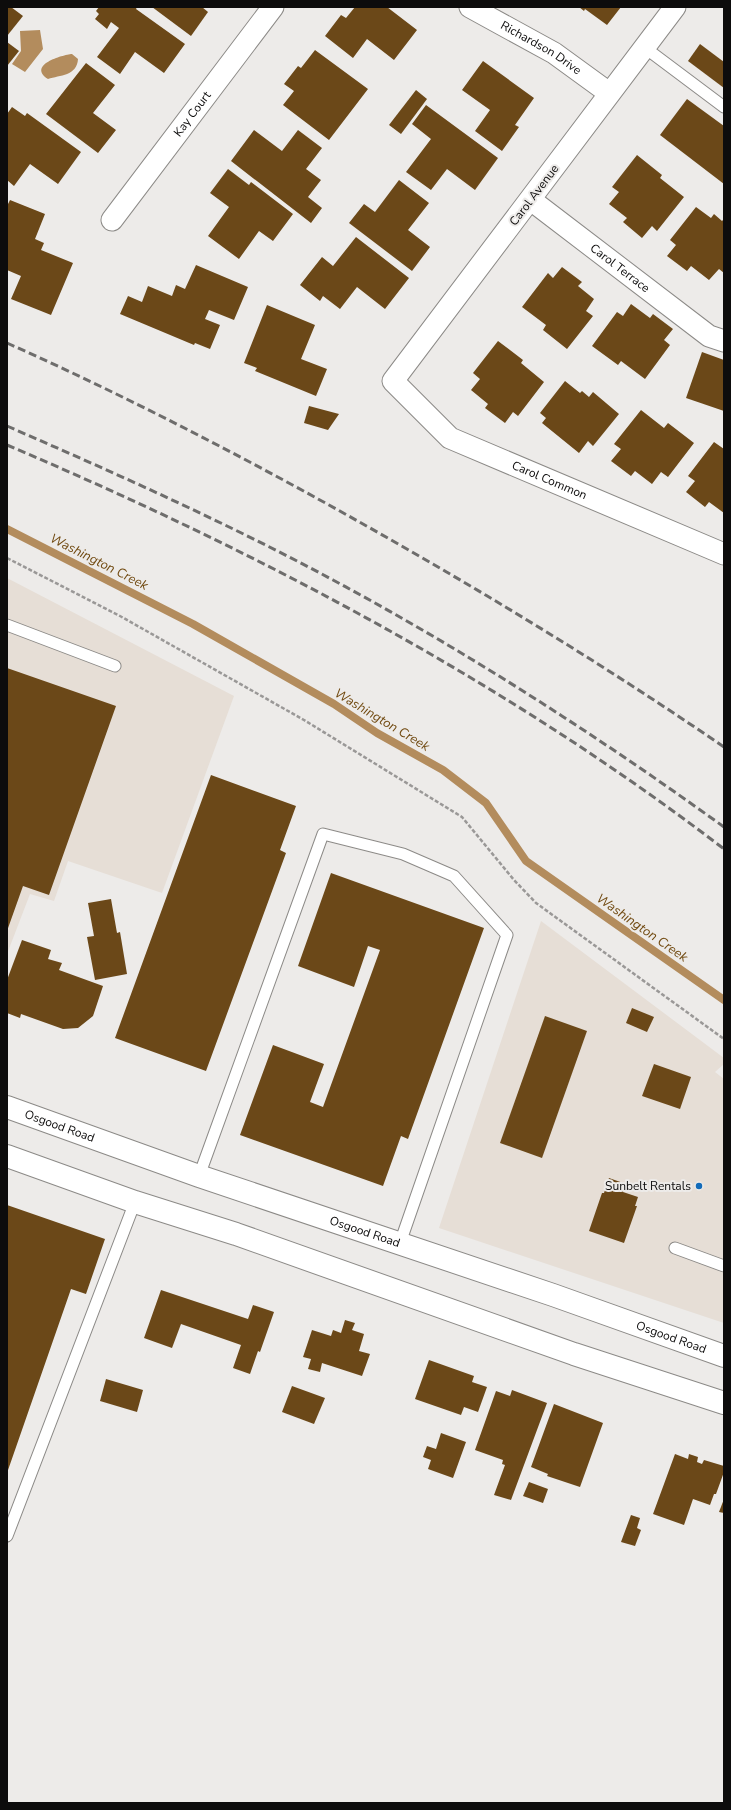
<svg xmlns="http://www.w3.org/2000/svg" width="731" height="1810" viewBox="0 0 731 1810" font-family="'Nunito Sans',sans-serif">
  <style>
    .built { fill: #e6ded6 }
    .water { fill: #b38c5d }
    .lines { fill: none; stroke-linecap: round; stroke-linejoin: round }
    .stream { stroke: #b38c5d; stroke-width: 8 }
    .building { fill: #6b4818 }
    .lane-casing { stroke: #8c8a87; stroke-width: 13 }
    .street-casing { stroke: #8c8a87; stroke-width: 23 }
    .secondary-casing { stroke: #8c8a87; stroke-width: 24 }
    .path { stroke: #9a9897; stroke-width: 2.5; stroke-dasharray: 4 2; stroke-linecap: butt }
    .lane { stroke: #fff; stroke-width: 11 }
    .street { stroke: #fff; stroke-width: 21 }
    .secondary { stroke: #fff; stroke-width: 22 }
    .rail { stroke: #6e6d6c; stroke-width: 3; stroke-dasharray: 8 4; stroke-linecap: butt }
    .poi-dot { fill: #126bb9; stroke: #edebe9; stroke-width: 1.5 }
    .labels { text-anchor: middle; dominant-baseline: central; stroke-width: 4; stroke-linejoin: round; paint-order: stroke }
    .street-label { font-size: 12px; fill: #0d0c0c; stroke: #edebe9 }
    .poi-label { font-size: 12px; fill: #0d0c0c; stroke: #edebe9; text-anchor: end }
    .water-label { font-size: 13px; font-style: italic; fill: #714a11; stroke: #edebe9 }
  </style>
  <rect width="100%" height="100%" fill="#edebe9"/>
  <g class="built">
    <polygon points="7,578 234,696 162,893 68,861 54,901 30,894 7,954"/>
    <polygon points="541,921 724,1058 724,1064 715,1072 724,1079 724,1323 439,1228"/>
  </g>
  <g class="water">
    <polygon points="40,30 43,49 25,72 12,64 21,51 20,31"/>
    <path d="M 72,54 L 78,59 C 77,76 60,75 48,79 C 27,65 62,55 72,54 Z"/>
  </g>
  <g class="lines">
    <polyline class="stream" points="7,529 193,624 334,704 377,733 443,770 486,803 526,861 724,1000"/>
  </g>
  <g class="building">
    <polygon points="7,7 11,7 23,16 7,36"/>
    <polygon points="99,7 137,7 136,9 185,44 164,73 135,52 120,74 97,57 119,28 111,22 107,29 95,19 99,14 96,11"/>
    <polygon points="152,7 202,7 208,12 191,36"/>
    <polygon points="355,7 387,7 417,30 394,60 367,39 353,58 325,36 341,15 346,18"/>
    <polygon points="579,7 621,7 607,25 585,9 584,11"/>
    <polygon points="7,42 19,51 7,66"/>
    <polygon points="700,44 724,62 724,88 688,61"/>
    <polygon points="315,50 368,89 329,140 283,105 294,91 284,84 298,66 301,68"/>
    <polygon points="483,61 534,98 515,125 519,127 502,151 475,131 490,110 462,90"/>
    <polygon points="86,63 115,85 93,113 116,130 98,153 46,114"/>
    <polygon points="416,90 427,99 401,134 389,125"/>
    <polygon points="687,99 724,126 724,184 660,135"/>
    <polygon points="426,105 498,158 475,190 447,169 431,190 406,172 431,139 412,124"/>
    <polygon points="12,107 25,116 27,113 81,152 58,184 30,164 14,186 7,180 7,114"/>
    <polygon points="254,130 282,151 298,130 322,148 306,169 321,180 308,197 322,208 311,223 231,161"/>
    <polygon points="637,155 662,175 660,178 684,197 657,231 652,226 642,238 623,222 627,218 609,204 619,192 612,187"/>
    <polygon points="228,169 249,185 251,182 293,214 273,241 259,231 239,259 208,236 229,207 210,193"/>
    <polygon points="399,180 429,203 408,230 430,247 412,271 349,223 364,204 375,212"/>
    <polygon points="10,200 45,214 35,239 44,243 41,250 73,263 51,315 11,299 21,276 7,270 7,206"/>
    <polygon points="696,207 711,218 714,214 722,221 724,219 724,273 719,269 709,280 691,266 687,271 667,256 676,245 670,240"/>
    <polygon points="356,237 409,278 385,309 357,287 340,309 323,296 320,301 300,285 322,257 333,266"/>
    <polygon points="196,265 248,287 234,320 209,310 205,319 220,325 210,349 195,343 194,345 120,314 128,296 142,302 148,286 172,296 176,285 185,289"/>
    <polygon points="562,267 582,282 578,286 594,299 586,311 593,316 567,349 543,330 546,325 522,307 548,273 553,278"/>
    <polygon points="631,304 650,318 653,314 673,329 664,340 670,345 645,379 621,361 618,365 592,346 617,312 623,316"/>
    <polygon points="267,305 315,325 301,359 327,369 316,396 255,371 257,368 244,363"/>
    <polygon points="498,341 523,360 521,363 544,382 518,416 513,412 505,423 485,408 488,404 471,390 480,379 473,373"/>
    <polygon points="702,352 724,360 724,411 686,398"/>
    <polygon points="565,381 580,393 582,391 589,397 593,392 619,414 593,446 588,441 579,453 542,423 546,418 540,413"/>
    <polygon points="309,406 339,414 328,430 304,423"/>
    <polygon points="641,410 664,428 668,423 694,443 668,477 661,472 652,484 635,471 631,476 611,461 621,449 614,444"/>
    <polygon points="714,442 724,449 724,513 709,502 705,507 686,492 695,481 688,476"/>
    <polygon points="7,668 116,706 49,895 23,886 7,931"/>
    <polygon points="211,775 296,806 280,850 286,853 206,1071 115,1038"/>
    <polygon points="331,873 484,928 408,1139 401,1136 383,1186 240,1135 273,1045 324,1064 310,1102 323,1107 380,950 368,946 354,987 298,966"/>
    <polygon points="111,899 117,933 120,932 127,974 95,980 87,937 94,936 88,903"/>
    <polygon points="22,940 51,950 48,959 62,963 59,970 103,986 93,1016 78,1028 63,1029 21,1014 20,1018 7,1013 7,980"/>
    <polygon points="632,1008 654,1017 647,1032 626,1023"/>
    <polygon points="545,1016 587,1031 542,1158 500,1143"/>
    <polygon points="654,1064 691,1077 680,1109 642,1096"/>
    <polygon points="609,1178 626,1184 623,1192 638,1197 635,1206 637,1206 624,1243 589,1231 602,1193 604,1193"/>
    <polygon points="7,1205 105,1239 86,1294 71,1289 7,1473"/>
    <polygon points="161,1290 248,1319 253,1305 274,1312 260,1352 258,1351 250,1374 233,1368 241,1345 181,1324 172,1348 144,1338"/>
    <polygon points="345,1320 355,1323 352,1330 364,1334 359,1351 370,1354 362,1376 322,1363 320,1372 308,1369 311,1359 303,1357 312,1330 331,1336 333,1330 341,1333"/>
    <polygon points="429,1360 474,1376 472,1382 487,1387 478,1412 464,1407 461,1415 415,1399"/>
    <polygon points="106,1379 143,1390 137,1412 100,1401"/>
    <polygon points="292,1386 325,1398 314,1424 282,1412"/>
    <polygon points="512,1390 547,1403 511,1500 494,1495 505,1465 502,1464 503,1460 475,1450 496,1391 510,1396"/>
    <polygon points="554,1404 603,1423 580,1487 547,1476 548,1474 531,1467"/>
    <polygon points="441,1433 466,1442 453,1478 428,1469 431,1460 423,1457 427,1446 436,1449"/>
    <polygon points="675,1454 688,1459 689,1454 698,1457 697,1462 702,1464 704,1460 724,1466 724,1472 716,1494 714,1494 710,1505 693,1499 684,1525 653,1514"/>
    <polygon points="529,1482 548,1489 543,1503 523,1496"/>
    <polygon points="724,1499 724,1513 719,1512"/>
    <polygon points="631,1515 640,1518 637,1528 641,1530 635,1546 621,1542"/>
  </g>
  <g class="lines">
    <g class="lane-casing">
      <g id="lane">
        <polyline points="644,47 724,107"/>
        <polyline points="7,625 115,666"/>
        <polyline points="199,1176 323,834 403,854 454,876 507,935 400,1243"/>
        <polyline points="675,1248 724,1266"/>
        <polyline points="7,1536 135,1202"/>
      </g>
    </g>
    <g class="street-casing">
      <g id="street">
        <path id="s1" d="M 470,7 L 554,53 L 609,93"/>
        <path id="s2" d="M 675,7 L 393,381 L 450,438 L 724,554"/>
        <path id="s3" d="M 531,200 L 709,336 L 724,341"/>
        <path id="s4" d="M 112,220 L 273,7"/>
      </g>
    </g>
    <g class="secondary-casing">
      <g id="secondary">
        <path id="s5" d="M 7,1107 L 199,1176 L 553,1295 L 724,1356"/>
        <polyline points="7,1156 135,1202 236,1234 574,1354 724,1403"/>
      </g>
    </g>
    <polyline class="path" points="7,558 120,616 304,720 462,817 514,880 536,903 724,1039"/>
    <use href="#lane" class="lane"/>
    <use href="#street" class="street"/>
    <use href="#secondary" class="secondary"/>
    <g class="rail">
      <path d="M 7,343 C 117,392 224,447 329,505 C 464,580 597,660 724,747"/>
      <path d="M 7,426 C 117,474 227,523 333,580 C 469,653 599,737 724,827"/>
      <path d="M 7,445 C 259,552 506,682 724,849"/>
    </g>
  </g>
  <circle class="poi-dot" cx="699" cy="1186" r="4"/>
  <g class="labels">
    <g class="street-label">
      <text stroke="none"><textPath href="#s1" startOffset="82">Richardson Drive</textPath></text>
      <text stroke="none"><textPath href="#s4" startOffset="133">Kay Court</textPath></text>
      <text transform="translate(534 195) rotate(-53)">Carol Avenue</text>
      <text stroke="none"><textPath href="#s3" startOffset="112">Carol Terrace</textPath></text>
      <text stroke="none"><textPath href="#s2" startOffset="657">Carol Common</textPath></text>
      <text stroke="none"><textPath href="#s5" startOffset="56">Osgood Road</textPath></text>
      <text stroke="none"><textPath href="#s5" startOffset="379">Osgood Road</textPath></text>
      <text stroke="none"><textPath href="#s5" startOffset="703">Osgood Road</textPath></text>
    </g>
    <g class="poi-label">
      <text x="691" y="1186">Sunbelt Rentals</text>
    </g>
    <g class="water-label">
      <text transform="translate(99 562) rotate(27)">Washington Creek</text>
      <text transform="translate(382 720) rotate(31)">Washington Creek</text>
      <text transform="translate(642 928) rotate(35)">Washington Creek</text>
    </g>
  </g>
  <rect width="731" height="1810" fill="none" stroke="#0d0c0c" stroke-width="16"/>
</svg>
